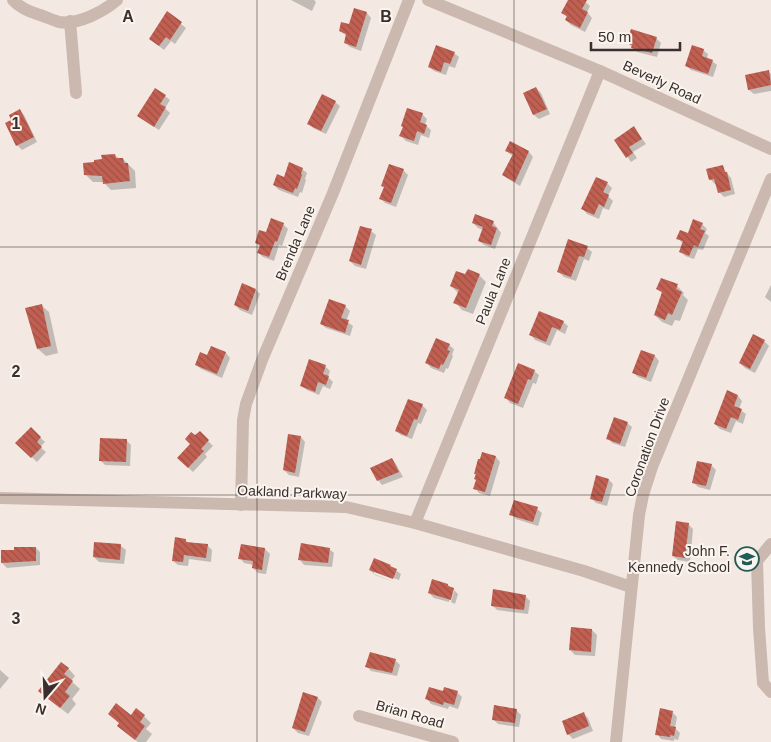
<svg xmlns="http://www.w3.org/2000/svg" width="771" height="742" viewBox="0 0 771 742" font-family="Arial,sans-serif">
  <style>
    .shadow { fill: #0003 }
    .building { fill: url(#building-back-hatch) }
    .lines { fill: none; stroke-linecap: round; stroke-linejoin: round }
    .minor { stroke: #cbb8ae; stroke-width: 12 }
    .grid { fill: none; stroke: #3a2f2c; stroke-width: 1; stroke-opacity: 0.55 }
    .labels { text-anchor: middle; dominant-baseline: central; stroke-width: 4; stroke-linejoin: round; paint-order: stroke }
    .street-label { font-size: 14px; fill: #3a2f2c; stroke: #faf4ef }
    .poi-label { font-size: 14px; fill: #3a2f2c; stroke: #faf4ef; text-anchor: end }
    .grid-label { font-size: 16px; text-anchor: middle; font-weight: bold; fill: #3a2f2c; stroke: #faf4ef; stroke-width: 4; stroke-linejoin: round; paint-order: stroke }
  </style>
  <defs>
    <pattern id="building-back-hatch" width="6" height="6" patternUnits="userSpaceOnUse" patternTransform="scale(1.25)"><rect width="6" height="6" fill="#c16052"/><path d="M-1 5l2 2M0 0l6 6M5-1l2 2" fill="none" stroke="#9e5044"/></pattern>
  </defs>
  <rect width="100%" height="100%" fill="#f3e9e2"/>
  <g class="shadow">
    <polygon points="291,0 314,0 316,2 312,11"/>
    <polygon points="569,0 583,0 590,6 587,12 592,18 585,32 571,25 566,20 568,18 563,13"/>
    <polygon points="167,13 186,28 175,44 171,41 164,50 150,39"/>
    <polygon points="367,13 371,18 361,51 350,47 345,43 347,36 340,31 350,26"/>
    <polygon points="632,30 657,39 661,43 657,57 637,52 628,43"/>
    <polygon points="703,50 708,54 707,59 712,61 717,65 713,77 691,70 686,66"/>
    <polygon points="454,53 459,57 455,68 449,66 446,75 434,71 429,67"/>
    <polygon points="768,71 771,74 771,91 754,94 749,90 746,76"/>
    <polygon points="536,88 541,93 550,114 539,119 534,115 524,94"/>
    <polygon points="165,96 170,100 165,108 170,113 159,130 138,116"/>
    <polygon points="335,102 340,106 326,134 313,128 309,124"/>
    <polygon points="20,111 24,115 37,142 22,150 17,145 13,120"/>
    <polygon points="422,114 427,119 425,125 431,130 429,138 421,135 418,145 406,141 401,136"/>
    <polygon points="634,128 646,144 633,152 637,158 631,162 616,140"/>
    <polygon points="510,142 529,152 533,157 520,186 508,179 503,175 513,156 506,151"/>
    <polygon points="115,155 119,159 123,159 135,171 136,188 111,190 103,182 93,182 86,175"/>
    <polygon points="722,167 731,178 735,194 724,197 719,192 717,184 715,184 710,179"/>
    <polygon points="302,169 307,173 305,179 306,180 302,193 300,192 298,197 279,190 274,185"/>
    <polygon points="403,170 408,175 396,207 385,203 381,199"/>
    <polygon points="607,183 612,188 608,196 613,201 609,210 603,208 599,219 587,214 583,209"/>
    <polygon points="493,222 501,233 495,249 484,245 479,241 483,230 478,228 473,223"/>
    <polygon points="283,224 288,229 282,246 279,245 274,261 263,257 259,253 261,247 256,243 267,234"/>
    <polygon points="702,224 707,229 705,233 709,236 703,250 698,249 694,259 685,256 681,251 682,243 678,238 688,235"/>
    <polygon points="371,231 376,235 366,269 355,266 350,261"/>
    <polygon points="587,248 592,252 589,261 584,259 576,281 564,277 559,272"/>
    <polygon points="479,275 486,282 473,314 462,310 455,302 459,294 451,286 466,276"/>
    <polygon points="243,285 256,290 260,294 252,315 240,310 235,305"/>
    <polygon points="771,285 771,302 765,297"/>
    <polygon points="677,286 684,293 683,295 688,300 680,321 675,320 672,326 662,322 655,315 663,294 658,289"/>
    <polygon points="41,305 49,312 58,353 46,356 38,349 34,331"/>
    <polygon points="345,306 350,311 346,321 353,326 350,336 326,328 321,324"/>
    <polygon points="563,322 568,326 565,334 557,330 550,346 535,340 531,335"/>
    <polygon points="764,341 769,346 755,373 745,368 740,363"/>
    <polygon points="449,345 454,349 452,355 453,356 448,369 446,368 444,373 431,368 427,363"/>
    <polygon points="212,348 226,353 230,358 222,378 201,369 196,365 208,357"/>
    <polygon points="642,351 655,356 659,361 651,382 638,377 633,372"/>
    <polygon points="325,366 330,371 328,377 333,382 330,389 323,386 319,395 307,390 302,386"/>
    <polygon points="534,371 539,375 536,384 533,383 523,408 510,403 506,398"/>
    <polygon points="727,392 738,396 742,401 739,409 746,414 743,424 736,421 731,433 720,429 715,424"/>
    <polygon points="422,405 427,410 421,424 418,423 412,439 401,435 396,431"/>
    <polygon points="627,423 632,427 625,447 612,443 608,438"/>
    <polygon points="31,429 45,442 40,447 46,452 37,462 17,443"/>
    <polygon points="200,433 213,446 205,454 207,457 193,472 178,458"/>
    <polygon points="289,435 301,437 305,442 299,477 289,475 284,470"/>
    <polygon points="126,440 131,445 130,466 105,465 101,461"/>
    <polygon points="483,454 496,457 500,462 490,496 479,493 475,488 477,480 475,473"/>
    <polygon points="392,459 396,464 403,477 382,485 378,480"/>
    <polygon points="711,465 716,470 710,490 698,487 693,482"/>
    <polygon points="609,480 613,484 607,506 596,503 591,498"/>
    <polygon points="537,509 542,513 538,526 516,519 511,514"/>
    <polygon points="688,524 693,529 690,562 678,560 673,556"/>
    <polygon points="185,540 189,543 207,545 212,550 211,562 189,559 188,566 178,565 173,561"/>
    <polygon points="96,544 121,546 126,550 124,564 99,562 94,557"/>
    <polygon points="242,545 265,549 270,554 266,574 258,573 253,568 254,565 244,563 240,558"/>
    <polygon points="36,548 40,552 40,565 7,568 2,563"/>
    <polygon points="329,549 334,553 332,567 304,565 300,560"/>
    <polygon points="374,560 390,566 401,574 399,580 374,571 374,574 397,583 375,575 370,570"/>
    <polygon points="448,585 453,589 458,594 455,604 451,602 454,591 452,589 449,602 434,598 429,593"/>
    <polygon points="525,596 530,601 528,614 497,610 492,605"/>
    <polygon points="592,630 597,635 595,656 575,655 570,650"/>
    <polygon points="395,660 400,665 397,676 371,671 367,667"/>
    <polygon points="68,668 75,676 71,681 80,689 72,699 76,704 68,714 47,698"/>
    <polygon points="0,670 9,678 0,689"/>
    <polygon points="457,692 462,697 458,709 449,706 448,709 431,704 427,699 444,693"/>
    <polygon points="318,698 322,702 309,736 298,733 293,728"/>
    <polygon points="516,710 521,715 519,727 498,724 494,720"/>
    <polygon points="672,712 677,717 675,728 680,733 678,740 674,739 674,741 661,739 657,734"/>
    <polygon points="583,713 588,718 593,731 573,739 568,734"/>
    <polygon points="144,716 151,723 146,729 152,734 146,742 138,742 126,733 120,723 132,717"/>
  </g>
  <g class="building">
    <polygon points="568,0 587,0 582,9 588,12 580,28 565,20 567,16 561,13"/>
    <polygon points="354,8 367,12 356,47 344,43 346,34 339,31 341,22 349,24"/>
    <polygon points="167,11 182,22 170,40 166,37 159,46 149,39"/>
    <polygon points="631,29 657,37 652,53 631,48 632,45 626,43"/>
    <polygon points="436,45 455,52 450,64 444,62 441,72 428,67"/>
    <polygon points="692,45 704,49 702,56 713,60 708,74 685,66"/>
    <polygon points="769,70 771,85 748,90 745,75"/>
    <polygon points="536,87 547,109 533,115 523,93"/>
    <polygon points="155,88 166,95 160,104 166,107 154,127 137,116"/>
    <polygon points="322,94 336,101 321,131 307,124"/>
    <polygon points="407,108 423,113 420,122 427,125 424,134 417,131 414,141 399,136 403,127 401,126"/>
    <polygon points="20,109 34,137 16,146 5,123 11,120 9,115"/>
    <polygon points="634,126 642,139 629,147 633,153 626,158 614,140"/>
    <polygon points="510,141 529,151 515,182 502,175 513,154 505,151"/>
    <polygon points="115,154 116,158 123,158 124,163 128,163 130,181 103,184 102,176 84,175 83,163 94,162 94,160 102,159 101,155"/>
    <polygon points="289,162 303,168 301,174 302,175 297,189 295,188 293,193 273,185 277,174 284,177"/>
    <polygon points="389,164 404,169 391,203 379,199 384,187 381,186"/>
    <polygon points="723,165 725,172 727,172 731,190 718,193 714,179 709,180 706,169"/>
    <polygon points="596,177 608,182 603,192 609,195 604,207 599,204 594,215 581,209"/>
    <polygon points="475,214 494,221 492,226 497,228 491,245 478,241 483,227 472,223"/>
    <polygon points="271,218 284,223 277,242 275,241 269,257 257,253 260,245 255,243 259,230 266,232"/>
    <polygon points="693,219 703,223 700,229 705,231 698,247 694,245 689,256 679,252 683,241 676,239 680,230 688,233"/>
    <polygon points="360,226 372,229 361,265 349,261"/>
    <polygon points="568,239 588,246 584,257 579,256 571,277 557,272"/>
    <polygon points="468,269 480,274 466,308 453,303 459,290 450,286 456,271 465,274"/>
    <polygon points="661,278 678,284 676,289 682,292 672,315 668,313 665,320 654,315 662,292 656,289"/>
    <polygon points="242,283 256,289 248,311 234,305"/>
    <polygon points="329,299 346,305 341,318 349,320 345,333 320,324"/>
    <polygon points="42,304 51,346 37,349 25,308"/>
    <polygon points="539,311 564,321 560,330 552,327 546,342 529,335"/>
    <polygon points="753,334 765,340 750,369 739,363"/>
    <polygon points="436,338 450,344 447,350 450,351 443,365 441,364 439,369 425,363"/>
    <polygon points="211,346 226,352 217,374 195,365 200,352 207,355"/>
    <polygon points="641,350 655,355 646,378 632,373"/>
    <polygon points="309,359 326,365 323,374 329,376 326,385 318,382 315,392 300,386"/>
    <polygon points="518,363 535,370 531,380 528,379 518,404 504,398"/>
    <polygon points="727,390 738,395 734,406 742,409 738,420 731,417 726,429 714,424"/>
    <polygon points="408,399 423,404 417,420 414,419 407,436 395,431"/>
    <polygon points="614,417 628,422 620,444 606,439"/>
    <polygon points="31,427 41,437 37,442 42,447 31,458 15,443"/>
    <polygon points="200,431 209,440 201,449 204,451 188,468 177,458 190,444 185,439 191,432 195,435"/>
    <polygon points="288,434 301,436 295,473 283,470"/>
    <polygon points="100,438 127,439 126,462 99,461"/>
    <polygon points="482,452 496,456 485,492 473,489 476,480 474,479 476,474 474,474 478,459 480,459"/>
    <polygon points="392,458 399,472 377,481 370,468"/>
    <polygon points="697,461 712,464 706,486 692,483"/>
    <polygon points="596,475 609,479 602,502 590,499"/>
    <polygon points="514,500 538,507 533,522 509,515"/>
    <polygon points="676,521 689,523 685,558 672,556"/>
    <polygon points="175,537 186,539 186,542 208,544 206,558 184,555 183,562 172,561"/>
    <polygon points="94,542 121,544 120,560 93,557"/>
    <polygon points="301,543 330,548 328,563 298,560"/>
    <polygon points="241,544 265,548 262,570 252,568 253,561 238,559"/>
    <polygon points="14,547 36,547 36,561 1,563 1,550 14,550"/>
    <polygon points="374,558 391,565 390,566 397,569 393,579 369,570"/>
    <polygon points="432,579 448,584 448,586 454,588 451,600 428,593"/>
    <polygon points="493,589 526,595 524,610 491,606"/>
    <polygon points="571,627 592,629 591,652 569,650"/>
    <polygon points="370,652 396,659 392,673 365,667"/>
    <polygon points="61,662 69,668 64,674 73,681 65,692 70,696 60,708 38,691"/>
    <polygon points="429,687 443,691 444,687 458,691 454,705 444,702 443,705 425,699"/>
    <polygon points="303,692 318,697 305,732 292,728"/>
    <polygon points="116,703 131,715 136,708 145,715 140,722 145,726 135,740 117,726 119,723 108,714"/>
    <polygon points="494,705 517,709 515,723 492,720"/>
    <polygon points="660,708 673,711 670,726 676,727 674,736 670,735 670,737 655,735"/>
    <polygon points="584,712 589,726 567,735 562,721"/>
  </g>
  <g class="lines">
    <g class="minor">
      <path d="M 13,0 C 20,8 30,12 40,15 C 46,17 53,20 59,22 C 78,25 103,12 117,0"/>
      <polyline points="428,0 600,71 771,149"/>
      <polyline points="70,21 76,93"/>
      <polyline points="0,498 346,507 415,523 584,571 631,587"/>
      <polyline points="241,505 243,420 246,404 262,360 333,193 409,0"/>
      <polyline points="415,523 600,71"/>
      <polyline points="771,544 757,561 759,628 763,683 771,692"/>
      <polyline points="359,716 453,742"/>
      <polyline points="616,742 639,515 643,495 652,467 771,179"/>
    </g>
  </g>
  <path class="grid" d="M 257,0 L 257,742M 514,0 L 514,742M 0,247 L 771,247M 0,495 L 771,495"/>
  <defs>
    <g id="school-ring" transform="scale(1.25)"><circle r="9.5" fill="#faf4ef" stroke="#225b58" stroke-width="1.5"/><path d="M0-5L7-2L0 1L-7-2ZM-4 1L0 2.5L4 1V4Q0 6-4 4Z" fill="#225b58"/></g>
  </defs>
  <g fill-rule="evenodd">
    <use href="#school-ring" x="747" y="559"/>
  </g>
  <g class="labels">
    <g class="street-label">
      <text transform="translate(662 82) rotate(25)">Beverly Road</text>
      <text transform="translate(295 243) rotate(-67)">Brenda Lane</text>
      <text transform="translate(493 291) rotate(-68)">Paula Lane</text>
      <text transform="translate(647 447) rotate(-70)">Coronation Drive</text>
      <text transform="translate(292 492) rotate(2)">Oakland Parkway</text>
      <text transform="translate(410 714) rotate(16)">Brian Road</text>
    </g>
    <g class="poi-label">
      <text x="730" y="551">John F.<tspan x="730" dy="16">Kennedy School</tspan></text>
    </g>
  </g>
  <g class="grid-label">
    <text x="128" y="22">A</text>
    <text x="386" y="22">B</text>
    <text x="16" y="129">1</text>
    <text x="16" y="377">2</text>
    <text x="16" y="624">3</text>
  </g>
  <g transform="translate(45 697) rotate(199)" stroke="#faf4ef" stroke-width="4" paint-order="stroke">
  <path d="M0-4L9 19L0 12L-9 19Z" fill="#3a2f2c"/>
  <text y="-8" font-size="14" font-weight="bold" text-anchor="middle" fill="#3a2f2c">N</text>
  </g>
  <path d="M591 42v8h89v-8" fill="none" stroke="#3a2f2c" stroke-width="2.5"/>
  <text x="598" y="42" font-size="15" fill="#3a2f2c" stroke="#faf4ef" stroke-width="4" paint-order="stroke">50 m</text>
</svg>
